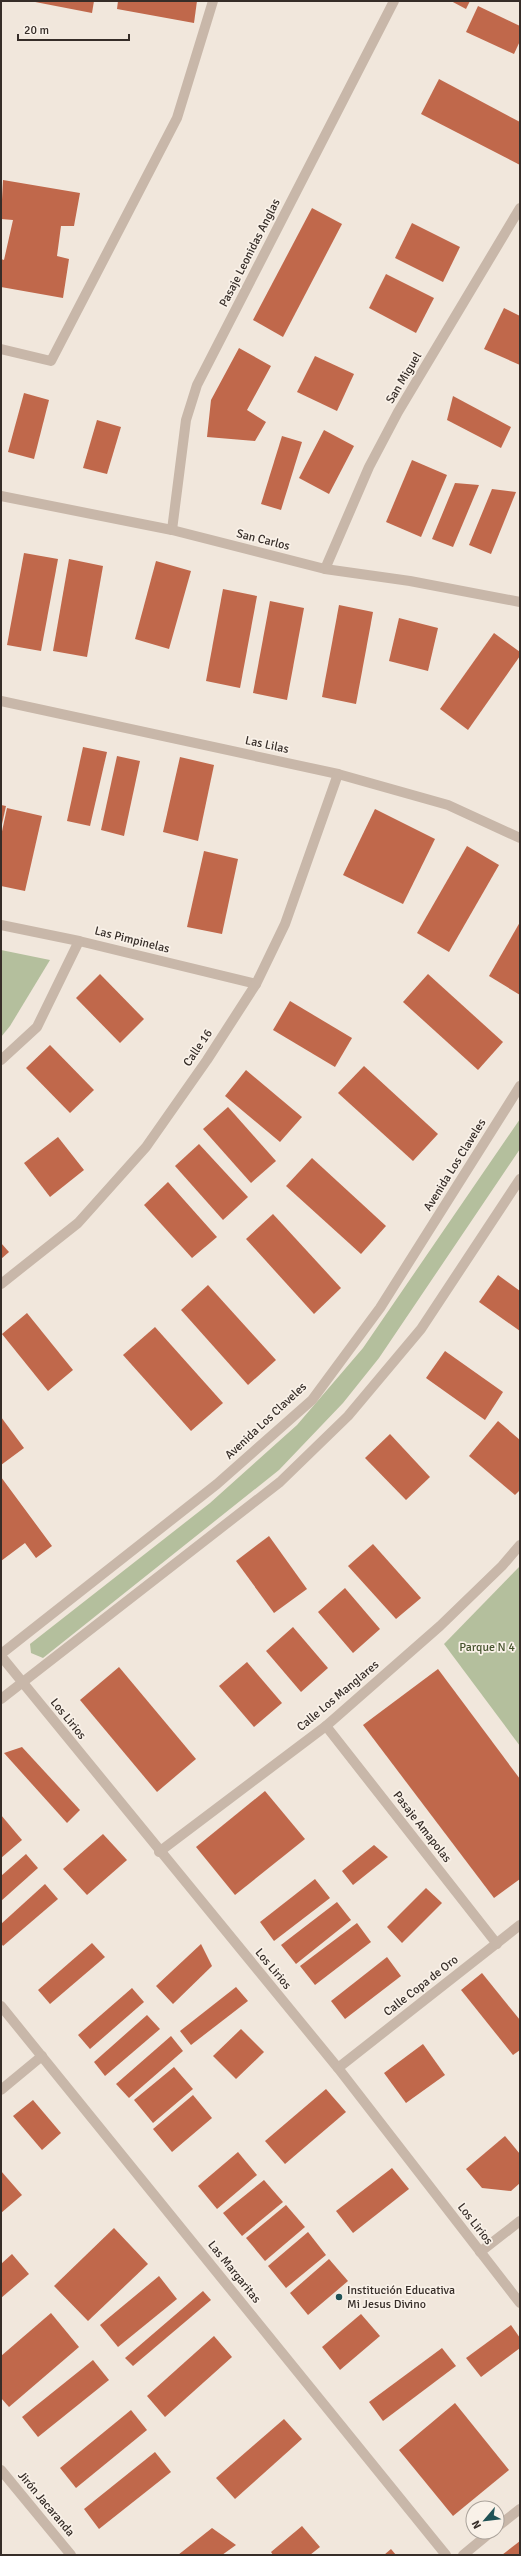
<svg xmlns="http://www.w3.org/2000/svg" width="521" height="2556" viewBox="0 0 521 2556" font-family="Signika,sans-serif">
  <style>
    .green { fill: #b4bf9d }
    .building { fill: #c0684b }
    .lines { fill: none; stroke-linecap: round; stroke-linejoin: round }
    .pedestrian { stroke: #c8b7a9; stroke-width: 10 }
    .minor { stroke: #c8b7a9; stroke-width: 10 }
    .tertiary { stroke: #c8b7a9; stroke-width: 10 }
    .poi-dot { fill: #205255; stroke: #f9f1e8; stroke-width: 1.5 }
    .labels { text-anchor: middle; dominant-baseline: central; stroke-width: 3.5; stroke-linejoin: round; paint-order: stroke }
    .street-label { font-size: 12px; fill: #362d28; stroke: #f9f1e8 }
    .park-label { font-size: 12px; fill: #45532d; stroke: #f9f1e8 }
    .poi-label { font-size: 12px; fill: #362d28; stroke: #f9f1e8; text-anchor: start }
  </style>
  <rect width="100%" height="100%" fill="#f1e7dc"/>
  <g class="green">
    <polygon points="1,950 50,960 10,1026 1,1037"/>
    <polygon points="520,1119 520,1149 379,1358 343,1403 279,1470 43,1658 31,1653 30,1644 210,1503 297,1425 363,1348"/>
    <polygon points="520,1566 520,1746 444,1644"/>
  </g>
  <g class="building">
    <polygon points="30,1 94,1 92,13"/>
    <polygon points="118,1 197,1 194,23 117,9"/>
    <polygon points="451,1 470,1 466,9"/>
    <polygon points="478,6 520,26 520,41 514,54 466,32"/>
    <polygon points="439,79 520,122 520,165 421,114"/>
    <polygon points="3,180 80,193 74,226 61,226 57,256 69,259 63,298 1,287 1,259 4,260 13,220 1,219"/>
    <polygon points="312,208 342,224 283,337 253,320"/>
    <polygon points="412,223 460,247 443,282 395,258"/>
    <polygon points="386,274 434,298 416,333 369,308"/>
    <polygon points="504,308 520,316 520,365 484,349"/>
    <polygon points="239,348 271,366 247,410 266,422 255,441 207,437 211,400"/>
    <polygon points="315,356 354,374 337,411 297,392"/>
    <polygon points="24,393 49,400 34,459 8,452"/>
    <polygon points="453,396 511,427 501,448 447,420"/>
    <polygon points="97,420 121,427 107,474 83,468"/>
    <polygon points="324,430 354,446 329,494 299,478"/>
    <polygon points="282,436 302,442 281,510 261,504"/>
    <polygon points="412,460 447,475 421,537 386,522"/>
    <polygon points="455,483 479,485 453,547 432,539"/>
    <polygon points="492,489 516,492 491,554 469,545"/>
    <polygon points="24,553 58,559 41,651 7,645"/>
    <polygon points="69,559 103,566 87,657 53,651"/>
    <polygon points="156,561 191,571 169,649 135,639"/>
    <polygon points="223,589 257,596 240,688 206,681"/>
    <polygon points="270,601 304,608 287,700 253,693"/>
    <polygon points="339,605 373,612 356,704 322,697"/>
    <polygon points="399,618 438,628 428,671 389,661"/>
    <polygon points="494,633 520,652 520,656 468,730 440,709"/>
    <polygon points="83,747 107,752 90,826 67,821"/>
    <polygon points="117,756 140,761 124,836 101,830"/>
    <polygon points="180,757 214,765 198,841 163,832"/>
    <polygon points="1,805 6,806 2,824 1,824"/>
    <polygon points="7,808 42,816 25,891 1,886 1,836"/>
    <polygon points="375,809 435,839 403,904 343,875"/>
    <polygon points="467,846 499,865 449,952 417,933"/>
    <polygon points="204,851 238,859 222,934 187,927"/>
    <polygon points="520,922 520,995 489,976"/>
    <polygon points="100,974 144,1019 120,1043 76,998"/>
    <polygon points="428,974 503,1042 478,1070 403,1002"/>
    <polygon points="290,1001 352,1038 335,1067 273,1030"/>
    <polygon points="50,1045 94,1090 70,1113 26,1068"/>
    <polygon points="364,1066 438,1134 413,1161 338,1093"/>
    <polygon points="246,1070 302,1117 280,1142 225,1096"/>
    <polygon points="228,1107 276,1161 251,1183 203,1129"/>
    <polygon points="58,1137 84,1170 50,1197 24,1163"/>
    <polygon points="199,1144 248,1197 223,1220 175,1166"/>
    <polygon points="312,1158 386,1226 361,1254 286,1186"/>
    <polygon points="168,1182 217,1237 192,1258 144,1205"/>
    <polygon points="273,1214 341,1288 314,1314 246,1239"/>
    <polygon points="1,1243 9,1252 1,1259"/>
    <polygon points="498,1275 520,1291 520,1331 479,1302"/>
    <polygon points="208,1285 276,1360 248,1385 181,1310"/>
    <polygon points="27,1313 73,1370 48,1391 2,1334"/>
    <polygon points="155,1327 223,1403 191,1431 123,1355"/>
    <polygon points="445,1351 503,1392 485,1420 426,1378"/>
    <polygon points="1,1417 24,1448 1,1465"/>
    <polygon points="498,1421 520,1440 520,1490 515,1495 469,1456"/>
    <polygon points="390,1434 430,1477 406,1500 365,1458"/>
    <polygon points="1,1477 52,1546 36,1558 25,1543 1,1561"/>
    <polygon points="269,1536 307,1589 274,1613 236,1561"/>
    <polygon points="373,1544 421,1598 396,1619 348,1566"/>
    <polygon points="345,1588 380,1629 353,1653 318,1612"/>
    <polygon points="293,1627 328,1668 301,1692 266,1651"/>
    <polygon points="247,1662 282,1703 254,1727 219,1686"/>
    <polygon points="119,1667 196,1759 157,1792 80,1700"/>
    <polygon points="438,1669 520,1779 520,1879 494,1898 363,1725"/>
    <polygon points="22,1747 80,1810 67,1823 4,1753"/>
    <polygon points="265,1791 305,1839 235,1895 196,1847"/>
    <polygon points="1,1815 22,1840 1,1858"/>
    <polygon points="103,1834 127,1860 87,1895 63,1869"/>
    <polygon points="374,1845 388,1857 353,1885 342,1871"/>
    <polygon points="26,1854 38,1868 1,1901 1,1876"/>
    <polygon points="315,1879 330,1898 274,1941 260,1922"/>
    <polygon points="45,1884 58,1899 3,1946 1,1943 1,1924"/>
    <polygon points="426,1888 442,1903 402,1943 387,1927"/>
    <polygon points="337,1902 351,1920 296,1964 281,1945"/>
    <polygon points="357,1923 371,1942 315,1985 300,1966"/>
    <polygon points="92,1943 105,1957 50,2004 38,1990"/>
    <polygon points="201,1944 212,1966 173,2004 156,1986"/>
    <polygon points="387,1957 401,1976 345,2019 331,2001"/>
    <polygon points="482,1973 520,2020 520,2050 513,2055 461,1990"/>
    <polygon points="236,1987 248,2001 191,2045 180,2031"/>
    <polygon points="132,1988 144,2002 90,2049 78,2035"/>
    <polygon points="147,2015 160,2029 105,2076 94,2062"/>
    <polygon points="241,2029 264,2052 236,2079 213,2056"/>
    <polygon points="171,2036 183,2051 129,2098 116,2084"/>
    <polygon points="423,2044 445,2075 406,2103 384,2073"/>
    <polygon points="174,2067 193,2089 153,2123 134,2100"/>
    <polygon points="326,2089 346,2112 285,2164 265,2141"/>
    <polygon points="193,2095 212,2118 172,2152 153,2129"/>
    <polygon points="33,2100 61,2133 42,2150 13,2116"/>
    <polygon points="505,2136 520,2154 520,2183 511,2191 482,2188 466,2169"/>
    <polygon points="238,2152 257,2175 217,2209 198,2186"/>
    <polygon points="392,2168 409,2189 353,2233 336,2211"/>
    <polygon points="1,2171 22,2195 1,2213"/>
    <polygon points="264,2180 283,2202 242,2236 223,2213"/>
    <polygon points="286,2205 305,2227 265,2261 246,2238"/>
    <polygon points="114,2228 148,2264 88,2321 54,2286"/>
    <polygon points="308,2232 326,2255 286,2288 268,2266"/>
    <polygon points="12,2254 29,2274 1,2298 1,2264"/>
    <polygon points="329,2259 348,2281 308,2315 290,2293"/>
    <polygon points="159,2276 177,2299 118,2347 100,2325"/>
    <polygon points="203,2291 211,2300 133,2366 125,2358"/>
    <polygon points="51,2313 79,2347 9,2407 1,2398 1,2356"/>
    <polygon points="361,2314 380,2336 340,2370 322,2347"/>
    <polygon points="511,2325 520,2338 520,2348 481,2377 466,2358"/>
    <polygon points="214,2336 232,2357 165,2417 147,2396"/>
    <polygon points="442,2348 456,2366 383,2421 369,2402"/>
    <polygon points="93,2360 109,2380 38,2437 22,2417"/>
    <polygon points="455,2403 509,2470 453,2516 399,2450"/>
    <polygon points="131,2410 147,2430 76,2488 60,2468"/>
    <polygon points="284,2419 302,2439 235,2499 216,2478"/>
    <polygon points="155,2452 171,2472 99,2529 84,2509"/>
    <polygon points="302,2526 320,2547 310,2555 273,2555 271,2552"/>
    <polygon points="212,2528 236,2545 222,2555 178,2555"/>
    <polygon points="520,2541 520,2555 502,2555"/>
    <polygon points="391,2549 396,2555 384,2555"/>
  </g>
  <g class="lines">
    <polyline class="pedestrian" points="172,530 186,420 197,385 394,1"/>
    <g class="minor">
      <polyline points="1,349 51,361 177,118 213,1"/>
      <polyline points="1,496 172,530 325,569 410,581 520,602"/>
      <polyline points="325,569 369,467 398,412 520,208"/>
      <polyline points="1,701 338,774 448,805 520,838"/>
      <polyline points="1,925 79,941 256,984"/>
      <polyline points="1,1060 37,1027 79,941"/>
      <polyline points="1,1284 78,1223 146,1147 207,1060 256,984 285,924 338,774"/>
      <polyline points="1,1656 338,2068 520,2303"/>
      <polyline points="326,1726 497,1944"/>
      <polyline points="159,1852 326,1726 440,1626 502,1566 520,1545"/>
      <polyline points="1,2006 446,2555"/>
      <polyline points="338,2068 520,1925"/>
      <polyline points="1,2090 42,2056"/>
      <polyline points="480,2252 520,2221"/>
      <polyline points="1,2470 71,2555"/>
      <polyline points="497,2527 520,2509"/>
      <polyline points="463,2555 491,2532"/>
    </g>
    <g class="tertiary">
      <polyline points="1,1654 217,1484 312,1400 380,1308 520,1086"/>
      <polyline points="1,1699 280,1482 348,1416 421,1329 520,1179"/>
    </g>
  </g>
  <circle class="poi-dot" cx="339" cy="2297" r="4"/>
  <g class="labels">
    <g class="street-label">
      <text transform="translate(250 253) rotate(-63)">Pasaje Leonidas Anglas</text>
      <text transform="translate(404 378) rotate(-59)">San Miguel</text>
      <text transform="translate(263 540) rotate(14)">San Carlos</text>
      <text transform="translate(267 745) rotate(12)">Las Lilas</text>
      <text transform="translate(132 940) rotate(14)">Las Pimpinelas</text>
      <text transform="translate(198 1048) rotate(-56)">Calle 16</text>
      <text transform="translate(455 1165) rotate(-58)">Avenida Los Claveles</text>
      <text transform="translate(266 1421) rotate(-43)">Avenida Los Claveles</text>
      <text transform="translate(338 1696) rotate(-40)">Calle Los Manglares</text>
      <text transform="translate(68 1719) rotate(51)">Los Lirios</text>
      <text transform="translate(422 1827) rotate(52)">Pasaje Amapolas</text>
      <text transform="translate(273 1969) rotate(50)">Los Lirios</text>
      <text transform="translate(421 1986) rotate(-38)">Calle Copa de Oro</text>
      <text transform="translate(475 2224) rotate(52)">Los Lirios</text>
      <text transform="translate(234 2272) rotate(51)">Las Margaritas</text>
      <text transform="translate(46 2504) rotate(50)">Jirón Jacaranda</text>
    </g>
    <g class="park-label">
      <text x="487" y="1647">Parque N 4</text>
    </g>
    <g class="poi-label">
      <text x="347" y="2290">Institución Educativa<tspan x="347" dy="14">Mi Jesus Divino</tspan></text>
    </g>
  </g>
  <rect width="521" height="2556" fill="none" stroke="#362d28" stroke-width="4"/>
  <g transform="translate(485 2520) rotate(242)"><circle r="19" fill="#f9f1e8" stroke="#aba39b"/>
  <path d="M0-3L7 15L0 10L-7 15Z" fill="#205255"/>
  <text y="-6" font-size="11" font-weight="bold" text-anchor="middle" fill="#362d28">N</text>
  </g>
  <path d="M18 34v6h111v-6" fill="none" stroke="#362d28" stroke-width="2"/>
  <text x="24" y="34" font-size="12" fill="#362d28" stroke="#f9f1e8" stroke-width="3" paint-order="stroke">20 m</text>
</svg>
